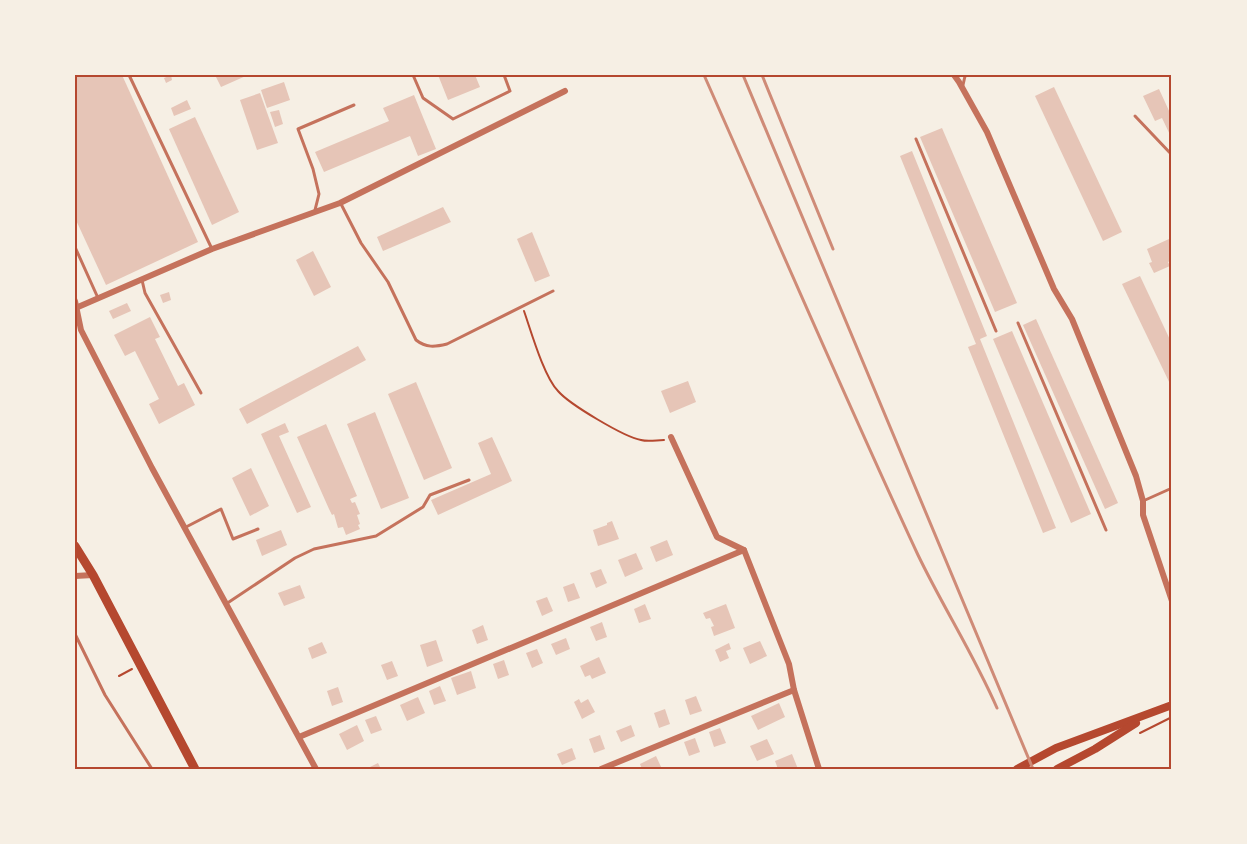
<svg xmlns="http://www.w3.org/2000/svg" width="1247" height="844" viewBox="0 0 1247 844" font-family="'Open Sans',sans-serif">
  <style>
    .building { fill: #e6c5b7 }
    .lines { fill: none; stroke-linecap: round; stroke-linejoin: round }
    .path { stroke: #b5482f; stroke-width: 2 }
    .service { stroke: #c5725c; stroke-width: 3 }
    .minor { stroke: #c5725c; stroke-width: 6 }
    .secondary { stroke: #b5482f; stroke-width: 8 }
    .primary { stroke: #b5482f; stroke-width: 9 }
    .rail { stroke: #cf8b77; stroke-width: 3 }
    .neatline { fill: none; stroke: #b5482f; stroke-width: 2 }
  </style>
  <rect width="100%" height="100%" fill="#f6efe4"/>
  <g class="building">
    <polygon points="75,75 122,75 198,242 106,285 75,218"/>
    <polygon points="171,75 172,80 166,83 164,78"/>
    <polygon points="215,75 248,75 221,87"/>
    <polygon points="438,75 475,75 480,87 448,100"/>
    <polygon points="284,82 290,100 267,108 261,90"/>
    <polygon points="1054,87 1122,232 1103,241 1035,96"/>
    <polygon points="1159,89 1170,113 1172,112 1172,139 1162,118 1155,121 1143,96"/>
    <polygon points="260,93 278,143 257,150 240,100"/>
    <polygon points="414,95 436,149 418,156 410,136 324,172 315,152 389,121 383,108"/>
    <polygon points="187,100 191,109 174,116 171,108"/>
    <polygon points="279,110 283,124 275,127 270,112"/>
    <polygon points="195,117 239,212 212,225 169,129"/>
    <polygon points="942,128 1017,303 995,312 920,137"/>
    <polygon points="912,151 987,336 980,339 1056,528 1043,533 968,347 976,344 900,156"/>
    <polygon points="443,207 451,222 383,251 377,237"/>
    <polygon points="532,232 550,276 535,282 517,239"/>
    <polygon points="1169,239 1172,246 1172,260 1168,262 1170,266 1154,273 1149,263 1152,262 1147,249"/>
    <polygon points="313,251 331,287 314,296 296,260"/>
    <polygon points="1140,276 1172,344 1172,388 1122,284"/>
    <polygon points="169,292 171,300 163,303 160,295"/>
    <polygon points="127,303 131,311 113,319 109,311"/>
    <polygon points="150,317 160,337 155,339 178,386 184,383 195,405 159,424 149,404 159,399 135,351 125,356 114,335"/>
    <polygon points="1036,319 1118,503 1105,509 1023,325"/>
    <polygon points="1012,331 1091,514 1071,523 993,339"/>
    <polygon points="358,346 366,360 247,424 239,409"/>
    <polygon points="688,381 696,402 670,413 661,391"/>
    <polygon points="416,382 452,468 424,480 388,394"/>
    <polygon points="375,412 409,498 381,509 347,424"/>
    <polygon points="285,423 289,432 279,436 311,507 297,513 261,434"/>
    <polygon points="326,424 357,496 350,499 352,503 355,502 360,514 357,515 360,524 358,525 360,529 346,535 343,527 338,528 334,514 332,515 329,509 297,437"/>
    <polygon points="492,437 512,481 438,515 431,500 491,474 478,443"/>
    <polygon points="251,468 269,506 250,516 232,478"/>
    <polygon points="612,521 619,539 598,546 593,530 607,525 607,523"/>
    <polygon points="281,530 287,545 262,556 256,540"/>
    <polygon points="667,540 673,555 656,562 650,547"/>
    <polygon points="636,553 643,569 625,577 618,560"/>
    <polygon points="601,569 607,583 596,588 590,573"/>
    <polygon points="574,583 580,598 568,602 563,587"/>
    <polygon points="300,585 305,598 284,606 278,593"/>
    <polygon points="547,597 553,611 542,616 536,601"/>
    <polygon points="645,604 651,619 639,623 634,609"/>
    <polygon points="726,604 735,628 714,636 711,627 714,626 710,618 706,619 703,613"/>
    <polygon points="602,622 607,637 596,641 590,627"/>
    <polygon points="483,625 488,640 477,644 472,630"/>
    <polygon points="566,638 570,649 556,655 551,644"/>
    <polygon points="436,640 443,661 427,667 420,645"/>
    <polygon points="760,641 767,656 750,664 743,648"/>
    <polygon points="322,642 327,653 312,659 308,648"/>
    <polygon points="729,643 731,649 726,651 729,658 720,662 715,650"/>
    <polygon points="537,649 543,663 532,668 526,653"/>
    <polygon points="599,657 606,673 592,679 590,675 585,677 580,666"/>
    <polygon points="504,660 509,675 498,679 493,664"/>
    <polygon points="392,661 398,676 387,680 381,665"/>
    <polygon points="471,671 476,688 457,695 451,678"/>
    <polygon points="440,686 446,701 434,705 429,691"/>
    <polygon points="338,687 343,702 332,706 327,691"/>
    <polygon points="696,696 702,711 690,715 685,700"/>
    <polygon points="418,697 425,713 407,721 400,705"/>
    <polygon points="579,699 581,703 588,699 595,712 582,719 574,702"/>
    <polygon points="779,703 785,717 758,730 751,716"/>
    <polygon points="665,709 670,724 659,728 654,713"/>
    <polygon points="376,716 382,730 371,734 365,720"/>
    <polygon points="357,725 364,741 347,750 339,734"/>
    <polygon points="631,725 635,736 621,742 616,731"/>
    <polygon points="720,728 726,743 714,747 709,732"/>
    <polygon points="600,735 605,749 594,753 589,739"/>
    <polygon points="695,738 700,752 689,756 684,742"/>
    <polygon points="767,739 774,754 757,761 750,746"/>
    <polygon points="572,748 576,759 562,765 557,754"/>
    <polygon points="792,754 798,769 778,769 775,761"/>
    <polygon points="656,756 662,769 642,769 640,764"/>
    <polygon points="378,763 381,769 366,769"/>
  </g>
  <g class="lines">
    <g class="path">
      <path d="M 524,311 C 531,331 544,377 558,391 C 569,404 624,437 641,440 C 648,442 657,440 664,440"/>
      <polyline points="119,676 132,669"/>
      <polyline points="1140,733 1172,717"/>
    </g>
    <g class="service">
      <polyline points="129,75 212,249"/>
      <polyline points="413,75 423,98 453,119 510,91 504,75"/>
      <polyline points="963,85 965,76 968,75"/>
      <polyline points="1135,116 1172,155"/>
      <polyline points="916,139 996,331"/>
      <path d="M 341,204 L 361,243 L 388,282 L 416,340 C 426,348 435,347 447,344 L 553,291"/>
      <polyline points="315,210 319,194 313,169 298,129 354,105"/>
      <polyline points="75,247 98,298"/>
      <polyline points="142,280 145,293 201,393"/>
      <polyline points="1018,323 1106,530"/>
      <polyline points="1143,501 1172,488"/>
      <polyline points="186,527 221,509 233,539 258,529"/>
      <polyline points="226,604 295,558 314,549 376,536 423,507 430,495 469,480"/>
      <polyline points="75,634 105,695 152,769"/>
    </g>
    <g class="minor">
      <polyline points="954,75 959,82 987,132 1054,289 1072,319 1136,476 1143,501 1143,515 1172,601"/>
      <polyline points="75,301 81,330 152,468 316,769"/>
      <polyline points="78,307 212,249 340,203 565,91"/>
      <polyline points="671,437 717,537 744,550 789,664 794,690 819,769"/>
      <polyline points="75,576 93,575"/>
      <polyline points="299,737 744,550"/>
      <polyline points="601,769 794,690"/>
    </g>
    <g class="secondary">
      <polyline points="1017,769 1056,748 1172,705"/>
      <polyline points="1057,769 1095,749 1136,723"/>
    </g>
    <polyline class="primary" points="75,546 93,575 195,769"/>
    <g class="rail">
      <path d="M 704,75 C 775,235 844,396 918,555 C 943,607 974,655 997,708"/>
      <polyline points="743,75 1033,769"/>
      <polyline points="762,75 833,249"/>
    </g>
  </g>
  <rect width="1247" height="844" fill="none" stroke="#f6efe4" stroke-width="153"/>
  <rect x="76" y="76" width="1094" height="692" class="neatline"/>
</svg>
